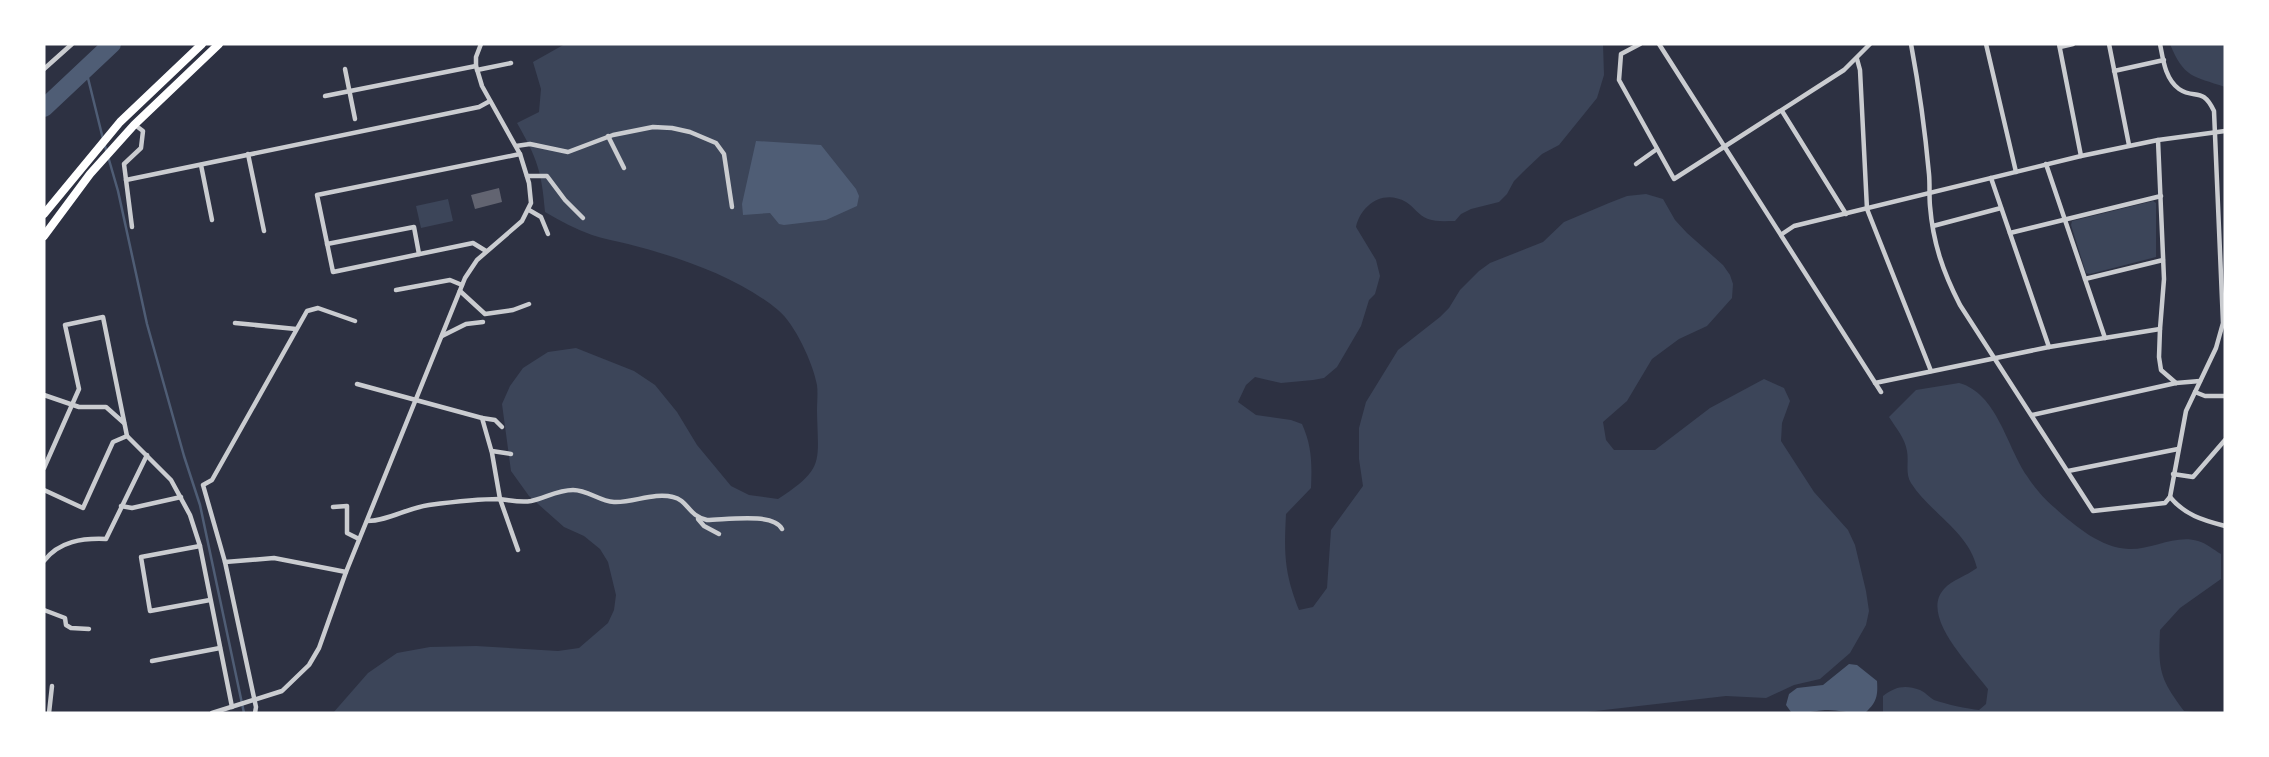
<svg xmlns="http://www.w3.org/2000/svg" width="2269" height="757" viewBox="0 0 2269 757" font-family="'Exo 2',sans-serif">
  <style>
    .green { fill: #3c4559 }
    .water { fill: #4f5d75 }
    .lines { fill: none; stroke-linecap: round; stroke-linejoin: round }
    .stream { stroke: #4f5d75; stroke-width: 2.5 }
    .river { stroke: #4f5d75; stroke-width: 18 }
    .building { fill: #626471 }
    .minor { stroke: #caccd0; stroke-width: 4.5 }
    .trunk { stroke: #fff; stroke-width: 8 }
  </style>
  <rect width="100%" height="100%" fill="#2d3142"/>
  <g class="green">
    <path d="M 565,44 L 1603,44 L 1604,75 L 1597,98 L 1559,145 L 1542,154 L 1523,172 L 1514,181 L 1507,194 L 1499,202 L 1471,209 L 1461,214 L 1455,221 C 1446,221 1436,222 1428,219 C 1419,216 1414,207 1406,202 C 1383,189 1361,205 1356,227 L 1376,260 L 1380,276 L 1375,294 L 1369,300 L 1361,326 L 1337,367 L 1324,378 L 1313,380 L 1281,383 L 1255,377 L 1246,385 L 1238,402 L 1256,415 L 1291,420 L 1302,424 C 1312,446 1312,464 1311,488 L 1286,514 C 1284,553 1284,572 1299,610 L 1313,607 L 1327,588 L 1331,530 L 1363,486 L 1359,459 L 1359,428 L 1366,402 L 1398,350 L 1440,317 L 1449,308 L 1460,290 L 1479,271 L 1490,263 L 1543,242 L 1564,222 L 1609,203 L 1627,196 L 1646,194 L 1663,199 L 1675,220 L 1687,233 L 1723,265 L 1730,275 L 1733,284 L 1732,298 L 1707,326 L 1679,339 L 1652,359 L 1627,401 L 1603,422 L 1606,440 L 1614,450 L 1655,450 L 1710,408 L 1764,379 L 1784,388 L 1790,401 L 1782,423 L 1781,441 L 1814,492 L 1848,530 L 1855,545 L 1866,591 L 1869,611 L 1866,625 L 1850,653 L 1820,679 L 1794,685 L 1766,698 L 1726,696 L 1578,713 L 333,713 L 368,673 L 397,653 L 430,647 L 476,646 L 558,651 L 579,648 L 608,623 L 614,610 L 616,595 L 608,562 L 600,549 L 584,536 L 564,527 L 529,496 L 511,471 L 502,404 L 510,386 L 523,368 L 548,352 L 576,348 L 634,371 L 655,385 L 677,412 L 697,445 L 731,486 L 749,495 L 778,499 C 825,468 818,463 817,411 C 817,403 818,393 817,385 C 813,363 795,324 778,310 C 738,277 679,257 628,244 C 617,241 604,239 592,235 C 576,229 560,221 545,212 C 542,172 537,158 517,123 L 539,112 L 541,89 L 533,62 Z"/>
    <path d="M 2170,44 L 2225,44 L 2225,87 C 2193,76 2184,78 2170,44 Z"/>
    <polygon points="448,199 453,221 421,228 416,206"/>
    <polygon points="2153,201 2156,203 2156,257 2090,274 2086,273 2071,225 2072,221"/>
    <path d="M 1959,383 C 1997,393 2007,447 2027,476 C 2034,487 2045,500 2055,508 C 2075,526 2101,548 2129,549 C 2151,550 2176,534 2198,541 C 2206,543 2214,550 2221,554 L 2221,579 L 2180,608 L 2160,630 C 2158,671 2160,679 2184,711 L 2204,713 L 1883,713 L 1883,696 C 1894,687 1905,684 1920,690 C 1925,692 1929,697 1934,700 C 1945,704 1968,709 1979,710 L 1986,704 L 1988,689 C 1972,667 1919,616 1944,589 C 1952,580 1966,576 1977,568 C 1969,532 1930,513 1911,483 C 1905,474 1909,461 1907,451 C 1905,438 1896,428 1889,417 L 1916,390 Z"/>
  </g>
  <g class="water">
    <polygon points="756,141 821,145 856,189 859,196 857,206 826,220 784,225 779,224 770,213 743,215 742,204"/>
    <path d="M 1849,664 L 1857,665 L 1877,681 C 1878,695 1877,702 1866,712 C 1851,715 1839,709 1825,710 C 1813,711 1802,715 1791,712 L 1786,705 L 1789,694 L 1797,688 L 1823,685 Z"/>
  </g>
  <g class="lines">
    <g class="stream">
      <polyline points="86,70 103,139"/>
      <polyline points="105,146 118,191 147,324 184,456 200,505 244,713"/>
    </g>
    <polyline class="river" points="44,108 112,44"/>
  </g>
  <polygon class="building" points="499,188 502,202 475,209 471,195"/>
  <g class="lines">
    <g class="minor">
      <polyline points="1640,44 1621,54 1619,80 1674,179 1844,70 1870,44"/>
      <polyline points="1659,44 1881,392"/>
      <path d="M 1911,44 C 1919,87 1925,130 1929,174 C 1930,184 1929,195 1930,206 C 1933,243 1943,272 1960,305 L 2093,511 L 2165,503 L 2170,497 L 2186,411 L 2216,348 L 2223,323 L 2214,111 C 2202,86 2195,100 2179,89 C 2165,79 2163,59 2160,44"/>
      <polyline points="1986,44 2016,172"/>
      <polyline points="2059,44 2081,156"/>
      <polyline points="2109,44 2129,145"/>
      <polyline points="2060,47 2073,44"/>
      <polyline points="1857,59 1860,70 1867,209 1931,371"/>
      <polyline points="44,69 72,44"/>
      <polyline points="345,69 355,119"/>
      <polyline points="477,70 511,63"/>
      <polyline points="2114,71 2164,60"/>
      <polyline points="325,96 476,66"/>
      <polyline points="1782,111 1846,214"/>
      <polyline points="608,136 624,168"/>
      <polyline points="2158,140 2164,279 2160,329 2159,357 2161,370 2176,383"/>
      <polyline points="516,146 530,144 568,152 613,135 653,127 672,128 690,132 716,143 724,154 732,207"/>
      <polyline points="248,154 264,231"/>
      <polyline points="1636,164 1657,149"/>
      <polyline points="2046,164 2105,338"/>
      <polyline points="201,165 212,220"/>
      <polyline points="527,176 547,176 565,200 583,218"/>
      <polyline points="1991,178 2049,347"/>
      <polyline points="126,180 479,107 490,101"/>
      <polyline points="529,210 541,217 548,234"/>
      <polyline points="1933,226 2001,208"/>
      <polyline points="132,227 124,164 141,148 143,131 135,125"/>
      <polyline points="2010,233 2161,196"/>
      <polyline points="1782,234 1794,226 2081,156 2158,140 2225,131"/>
      <polyline points="327,244 414,227 419,254"/>
      <polyline points="486,251 473,243 333,272 317,195 520,154"/>
      <polyline points="2085,279 2163,260"/>
      <polyline points="396,290 450,280 462,285"/>
      <polyline points="460,291 485,314 513,310 529,304"/>
      <polyline points="235,323 296,329"/>
      <polyline points="442,336 466,324 483,322"/>
      <polyline points="1875,383 2049,347 2160,329"/>
      <polyline points="357,384 482,418 492,453 500,499 518,550"/>
      <polyline points="2195,392 2205,396 2225,396"/>
      <polyline points="44,395 79,407 106,407 124,423"/>
      <polyline points="2032,415 2176,383 2200,381"/>
      <polyline points="482,418 495,420 502,427"/>
      <polyline points="492,451 511,454"/>
      <polyline points="44,468 79,389 65,325 103,317 127,436 171,480 190,515 200,546 232,707"/>
      <polyline points="2068,471 2178,449"/>
      <polyline points="2173,474 2193,477 2225,440"/>
      <polyline points="44,490 83,508 113,442 127,436"/>
      <path d="M 2170,497 C 2185,515 2202,520 2225,526"/>
      <polyline points="121,506 132,508 181,497"/>
      <polyline points="333,507 347,506 347,533 359,539"/>
      <polyline points="698,519 704,526 719,534"/>
      <path d="M 367,521 C 388,521 407,508 429,505 C 452,502 476,499 499,499 C 510,500 520,503 531,501 C 545,498 558,490 573,490 C 588,490 599,501 614,502 C 633,503 654,492 673,497 C 688,500 688,516 707,520 C 725,520 773,512 782,529"/>
      <polyline points="200,546 141,557 150,611 210,600"/>
      <path d="M 44,561 C 59,541 83,538 106,539 L 147,455"/>
      <polyline points="225,562 274,558 346,572"/>
      <polyline points="44,610 65,618 66,625 71,628 89,629"/>
      <polyline points="152,661 220,648"/>
      <polyline points="49,713 52,686"/>
      <polyline points="212,713 282,691 309,665 319,648 346,572 465,278 477,260 522,221 531,203 529,183 520,154 482,86 476,66 476,57 481,44"/>
      <polyline points="255,713 256,707 225,562 203,485 212,480 307,311 318,308 355,321"/>
    </g>
    <g class="trunk">
      <polyline points="44,214 120,122 202,44"/>
      <polyline points="44,236 90,174 134,125 219,44"/>
    </g>
  </g>
  <rect width="2269" height="757" fill="none" stroke="#ffffff" stroke-width="91"/>
</svg>
